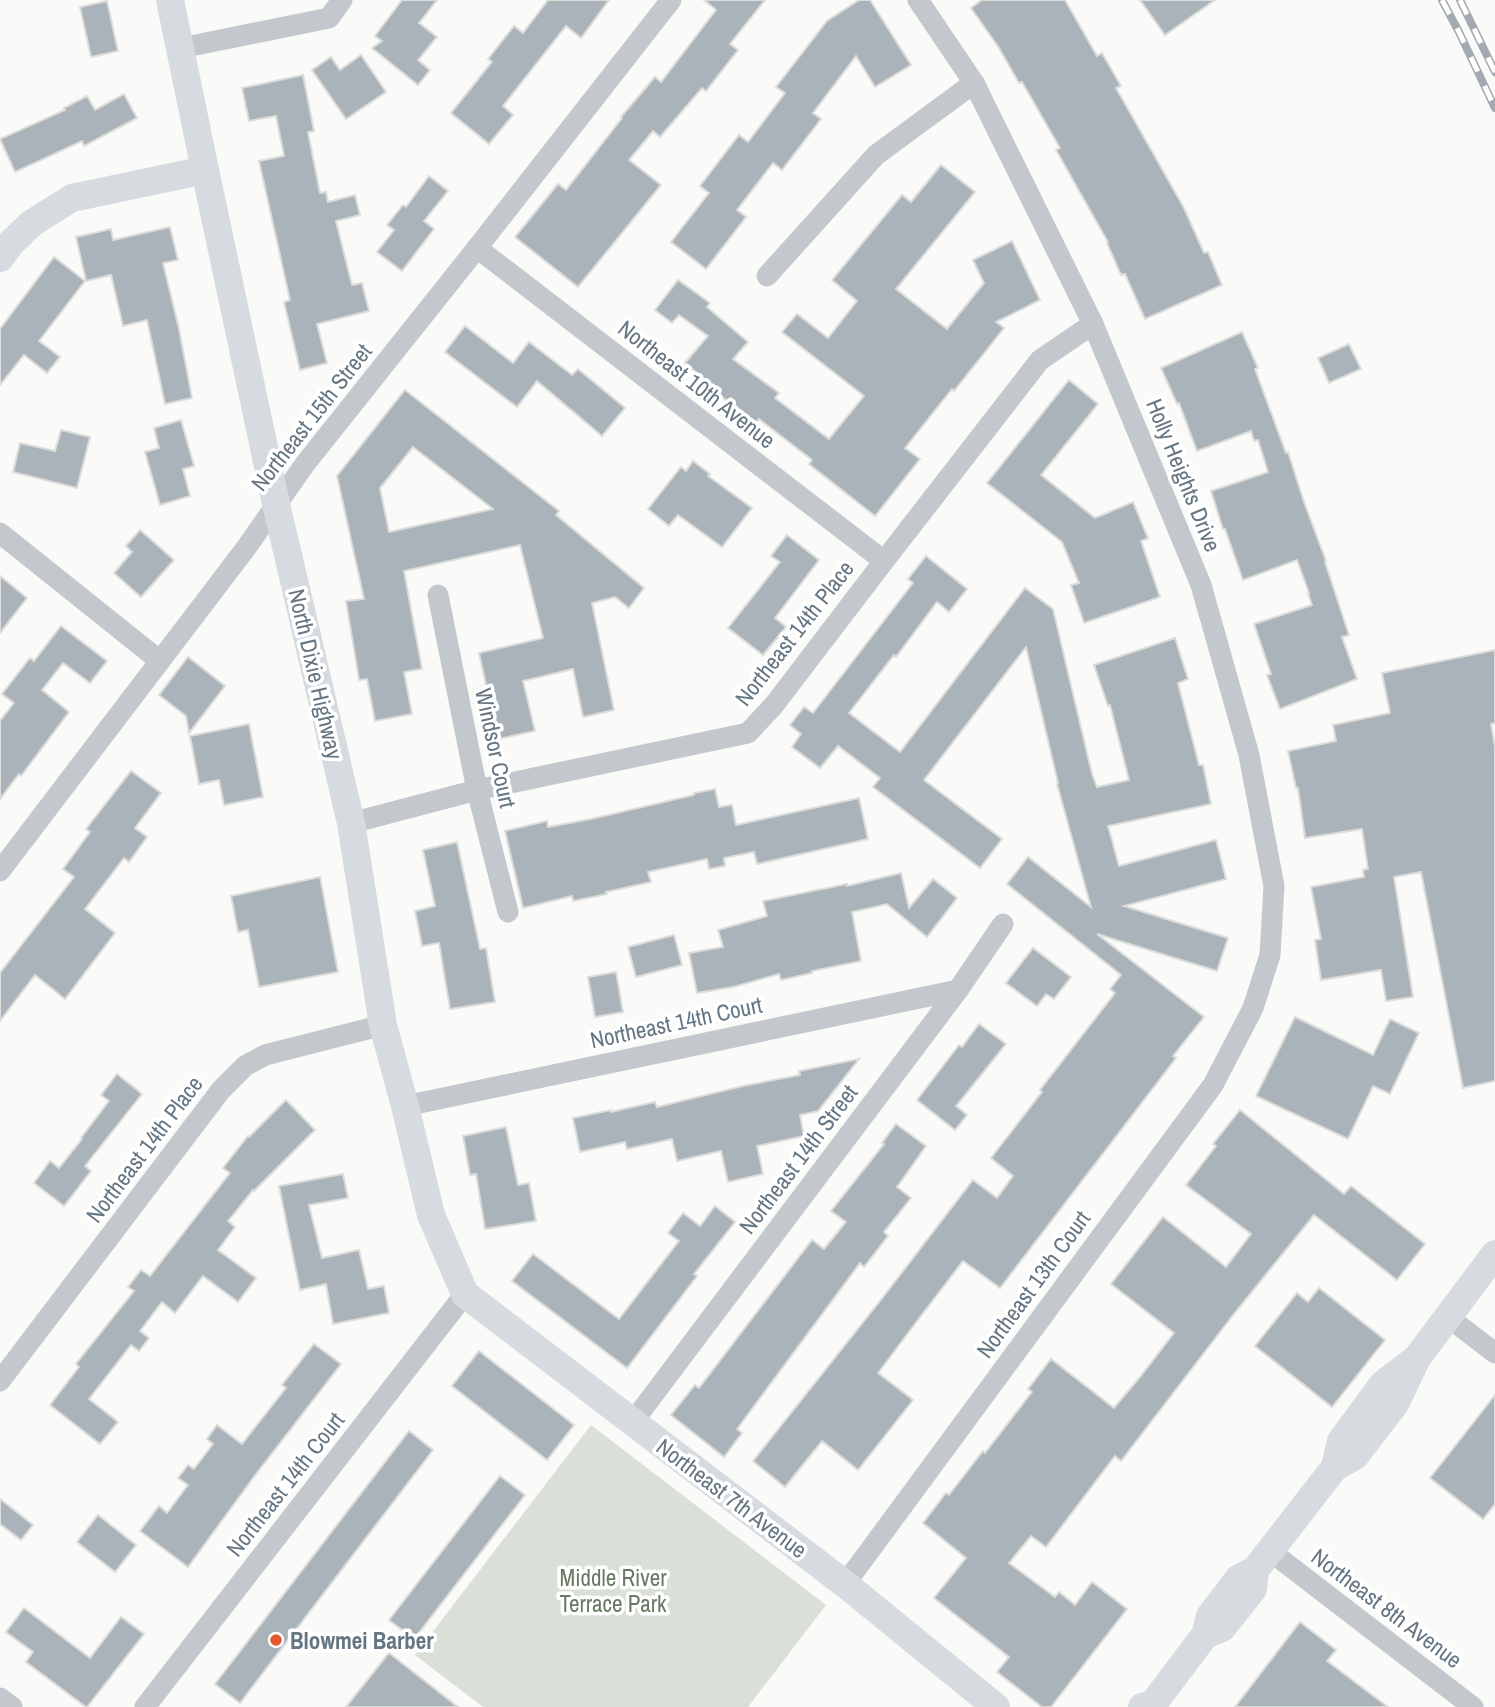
<svg xmlns="http://www.w3.org/2000/svg" width="1495" height="1707" viewBox="0 0 1495 1707" font-family="'Archivo Narrow',sans-serif">
  <style>
    .green { fill: #dadfd7 }
    .building { fill: #aab3b9; stroke: #dcdcda; stroke-width: 2; fill-rule: evenodd }
    .lines { fill: none; stroke-linecap: round; stroke-linejoin: round }
    .street { stroke: #c3c8cc; stroke-width: 21 }
    .secondary { stroke: #d6dbdf; stroke-width: 28 }
    .rail-casing { stroke: #a2aab0; stroke-width: 8 }
    .rail { stroke: #fff; stroke-width: 5; stroke-dasharray: 16; stroke-linecap: butt }
    .poi-dot { fill: #e4572e; stroke: #fff; stroke-width: 2.5 }
    .labels { text-anchor: middle; dominant-baseline: central; stroke-width: 7; stroke-linejoin: round; paint-order: stroke }
    .street-label { font-size: 23px; fill: #657683; stroke: #fff }
    .park-label { font-size: 23px; fill: #687a64; stroke: #fff }
    .poi-label { font-size: 23px; font-weight: bold; fill: #657683; stroke: #fff; text-anchor: start }
  </style>
  <rect width="100%" height="100%" fill="#fafaf8"/>
  <polygon class="green" points="591,1425 826,1605 748,1707 483,1707 415,1655"/>
  <g class="building">
    <polygon points="402,0 437,0 419,23 437,37 418,60 430,70 418,85 372,48 382,41 375,36"/>
    <polygon points="548,0 609,0 581,38 566,26 503,106 513,115 489,144 451,113 492,62 488,59 514,26 523,33"/>
    <polygon points="704,0 765,0 730,44 738,50 706,91 702,88 660,137 653,131 629,160 661,185 578,287 515,237 558,184 566,190 622,118 621,117 655,77 661,82 716,10"/>
    <polygon points="859,0 870,0 911,65 875,87 856,56 813,113 821,119 782,170 773,163 737,210 746,217 706,269 671,242 709,193 700,186 739,135 748,142 785,93 776,87 827,21"/>
    <polygon points="982,0 1065,0 1097,56 1102,53 1121,86 1116,88 1184,208 1204,253 1208,252 1222,285 1145,319 1125,274 1121,275 1107,243 1108,242 1056,150 1060,148 1022,82 1019,83 999,48 971,8"/>
    <polygon points="1140,0 1215,0 1165,35"/>
    <polygon points="107,1 118,51 91,57 80,7"/>
    <polygon points="361,55 386,92 346,119 312,70 331,57 340,70"/>
    <polygon points="303,75 314,131 308,132 320,193 326,192 328,202 355,195 360,215 336,221 352,285 362,283 369,311 317,324 327,363 300,370 284,302 290,300 259,161 284,156 276,116 249,121 242,88"/>
    <polygon points="124,94 137,118 84,146 82,141 15,172 0,139 65,110 64,108 87,96 95,110"/>
    <polygon points="941,165 975,192 896,289 947,329 984,283 973,260 1012,241 1040,300 996,322 1004,328 954,391 952,389 905,448 920,459 875,516 809,464 812,460 759,419 756,423 718,394 719,392 685,363 708,336 679,315 672,323 655,310 678,280 710,303 707,307 748,342 733,359 779,393 775,398 829,439 864,396 782,332 797,314 828,338 857,301 832,280 902,195 911,202"/>
    <polygon points="429,176 448,191 424,221 434,229 402,271 377,252 394,230 387,225 403,205 406,207"/>
    <polygon points="170,227 178,260 163,263 179,329 192,398 165,404 147,320 123,326 111,275 86,281 76,237 111,229 113,240"/>
    <polygon points="54,257 85,281 39,341 60,357 47,373 24,355 0,385 0,329"/>
    <polygon points="465,326 513,363 529,342 572,375 578,369 625,408 602,436 537,381 517,407 445,352"/>
    <polygon points="1242,332 1258,368 1255,369 1286,453 1288,452 1304,502 1326,561 1325,562 1349,635 1342,637 1357,679 1280,709 1267,675 1271,674 1254,624 1312,605 1308,593 1309,593 1297,560 1243,580 1225,529 1223,529 1211,491 1268,472 1258,440 1254,441 1251,431 1197,451 1179,403 1177,404 1161,368"/>
    <polygon points="1349,344 1361,369 1329,383 1318,358"/>
    <polygon points="1069,380 1098,404 1041,475 1095,518 1133,502 1148,538 1141,541 1160,597 1084,623 1071,585 1079,583 1062,542 987,483"/>
    <path d="M 405,390 L 559,511 L 556,515 L 644,588 L 629,608 L 615,597 L 592,603 L 614,710 L 583,717 L 573,669 L 523,681 L 535,731 L 498,739 L 479,653 L 543,638 L 520,545 L 404,571 L 422,669 L 404,672 L 412,714 L 375,721 L 367,679 L 359,680 L 346,601 L 364,599 L 337,476 ZM 413,447 L 493,509 L 389,532 L 380,488 Z"/>
    <polygon points="181,420 194,466 183,469 190,496 160,505 145,452 159,448 154,428"/>
    <polygon points="61,430 90,437 77,488 13,472 20,443 55,451"/>
    <polygon points="693,461 710,474 708,476 752,508 722,547 678,515 669,526 648,509 681,467 686,471"/>
    <polygon points="140,530 174,560 141,597 114,573 132,552 126,546"/>
    <polygon points="787,535 819,560 775,618 786,627 763,655 728,628 780,562 771,556"/>
    <polygon points="926,556 967,589 949,612 937,602 896,657 894,655 849,713 900,752 1025,588 1053,609 1092,774 1097,787 1129,780 1110,705 1108,706 1094,665 1175,638 1188,679 1178,683 1199,765 1203,765 1211,804 1108,826 1119,866 1216,840 1226,879 1124,906 1228,938 1217,971 1097,934 1204,1017 1173,1056 1176,1058 1000,1288 963,1261 917,1321 878,1373 913,1400 858,1470 822,1441 785,1487 753,1461 884,1296 973,1180 997,1198 1013,1176 991,1158 1042,1092 1040,1090 1115,993 1110,989 1121,975 1007,884 1028,857 1091,907 1057,784 1058,783 1026,647 924,780 1002,839 980,868 873,787 880,778 838,746 820,768 792,747 801,734 790,725 804,707 813,713 913,583 908,579"/>
    <polygon points="0,576 27,598 0,633"/>
    <polygon points="61,626 107,661 90,683 63,663 42,690 69,712 21,776 19,774 0,799 0,721 14,703 2,694 30,658 34,661"/>
    <polygon points="1495,650 1495,723 1491,724 1495,747 1495,1081 1463,1088 1421,872 1394,877 1413,997 1386,1001 1381,970 1321,980 1315,940 1321,939 1311,887 1364,877 1363,870 1368,869 1362,829 1305,838 1298,788 1296,788 1288,751 1336,741 1333,725 1390,713 1382,673"/>
    <polygon points="188,657 225,686 189,733 186,716 159,695"/>
    <polygon points="249,724 263,797 224,805 219,780 199,784 190,736"/>
    <polygon points="131,771 161,793 135,828 147,837 129,862 124,858 85,909 115,933 65,999 35,975 0,1021 0,973 74,877 63,869 90,832 86,829"/>
    <polygon points="715,789 719,807 732,805 736,825 859,798 868,839 757,864 754,852 724,858 725,866 709,869 707,859 648,872 651,882 606,892 607,894 573,901 572,896 523,908 505,831 547,821 548,827 591,819 694,795 694,793"/>
    <polygon points="457,842 480,949 486,948 495,1002 450,1009 439,943 422,946 415,911 435,906 423,850"/>
    <polygon points="901,873 909,908 933,879 957,898 927,937 887,904 852,912 861,961 812,971 812,973 781,980 779,974 733,987 697,993 689,953 723,947 718,930 767,916 763,901 847,884 847,886"/>
    <polygon points="320,877 338,972 259,987 248,930 238,932 231,896"/>
    <polygon points="674,935 682,965 636,977 628,947"/>
    <polygon points="1033,948 1071,977 1054,999 1046,994 1037,1006 1006,983"/>
    <polygon points="616,972 623,1012 595,1017 588,977"/>
    <polygon points="1295,1017 1373,1055 1390,1019 1419,1033 1390,1094 1373,1086 1348,1139 1256,1096"/>
    <polygon points="979,1024 1006,1044 956,1106 967,1115 955,1130 917,1100 959,1045 962,1047"/>
    <polygon points="859,1059 818,1111 800,1115 804,1136 757,1146 763,1174 728,1182 721,1151 677,1161 672,1139 627,1149 625,1142 580,1152 573,1118 611,1110 611,1112 655,1102 657,1107 743,1086 800,1075 799,1071"/>
    <polygon points="117,1074 142,1094 85,1166 91,1171 64,1206 34,1183 50,1161 59,1168 82,1139 81,1138 109,1101 101,1095"/>
    <polygon points="286,1100 315,1130 254,1191 253,1190 228,1221 235,1227 218,1250 256,1278 238,1302 203,1276 175,1313 162,1302 140,1331 149,1338 139,1351 131,1345 89,1399 118,1422 100,1444 50,1405 79,1367 76,1364 134,1291 128,1287 141,1270 150,1276 230,1173 223,1168 248,1136 249,1137"/>
    <polygon points="1240,1110 1344,1194 1351,1186 1425,1244 1397,1280 1314,1215 1233,1315 1121,1461 1115,1456 1046,1547 1031,1536 1009,1563 1055,1597 1059,1592 1075,1605 1092,1582 1127,1609 1051,1707 1042,1707 997,1672 1009,1657 934,1598 966,1558 923,1523 946,1493 949,1495 983,1451 985,1453 1032,1392 1028,1389 1051,1359 1114,1408 1140,1377 1174,1333 1111,1284 1163,1217 1226,1267 1251,1234 1186,1185 1216,1146 1213,1144"/>
    <polygon points="896,1124 926,1146 897,1187 911,1198 884,1232 888,1236 864,1267 860,1263 737,1429 742,1433 724,1457 671,1415 695,1385 699,1388 812,1240 824,1249 846,1222 831,1211 884,1144 882,1143"/>
    <polygon points="506,1127 518,1185 529,1183 536,1221 485,1229 476,1174 470,1175 463,1136"/>
    <polygon points="343,1174 348,1198 309,1205 322,1258 359,1250 368,1289 384,1286 389,1313 333,1324 326,1284 300,1290 279,1186"/>
    <polygon points="715,1206 735,1222 694,1274 697,1276 627,1368 512,1281 533,1254 619,1319 679,1241 668,1233 683,1213 700,1226"/>
    <polygon points="1319,1288 1385,1340 1332,1407 1255,1346 1297,1293 1308,1302"/>
    <polygon points="314,1344 341,1364 253,1478 188,1567 140,1531 159,1506 167,1513 188,1485 178,1478 188,1465 194,1469 213,1444 207,1439 217,1425 242,1444 286,1388 282,1385"/>
    <polygon points="479,1351 574,1425 547,1460 452,1386"/>
    <polygon points="1495,1395 1495,1504 1483,1519 1430,1478"/>
    <polygon points="409,1431 433,1450 240,1703 215,1684"/>
    <polygon points="500,1476 525,1495 414,1639 389,1620"/>
    <polygon points="0,1499 33,1525 21,1540 0,1524"/>
    <polygon points="98,1515 136,1545 115,1572 77,1542"/>
    <polygon points="24,1608 90,1658 121,1617 144,1634 87,1707 86,1707 26,1662 33,1652 6,1632"/>
    <polygon points="1300,1622 1336,1650 1327,1661 1388,1707 1235,1707"/>
    <polygon points="389,1653 458,1707 346,1707"/>
  </g>
  <g class="lines">
    <g class="street">
      <polyline points="181,48 329,18 342,0"/>
      <polyline points="477,248 884,561"/>
      <polyline points="767,276 876,155 974,83"/>
      <polyline points="0,533 160,661"/>
      <polyline points="438,595 477,790 508,912"/>
      <polyline points="351,823 477,790 748,733 774,705 884,561 1040,360 1093,324"/>
      <polyline points="0,871 246,548 305,464 477,248 671,0"/>
      <polyline points="405,1106 958,990"/>
      <polyline points="1448,1317 1495,1353"/>
      <polyline points="0,1381 221,1090 245,1066 265,1055 383,1025"/>
      <polyline points="632,1423 958,990 1003,924"/>
      <polyline points="1270,1551 1473,1707"/>
      <polyline points="845,1584 1213,1085 1253,1008 1270,955 1274,886 1249,755 1201,585 1093,324 974,83 918,0"/>
      <polyline points="0,1698 12,1707"/>
      <polyline points="145,1707 465,1294"/>
    </g>
    <g class="secondary">
      <polyline points="170,0 205,170 276,504 351,823 383,1025 405,1106 431,1215 465,1294 845,1584 996,1707"/>
      <polyline points="0,258 12,242 32,223 72,198 205,170"/>
      <polyline points="1335,1467 1355,1456 1395,1404 1417,1358 1495,1254"/>
      <polyline points="1255,1570 1253,1589 1222,1628 1205,1635 1210,1616 1239,1578 1255,1570 1335,1467 1341,1441 1383,1384 1417,1358"/>
      <polyline points="1142,1707 1153,1704 1205,1635"/>
    </g>
    <g class="rail-casing">
      <g id="rail">
        <polyline points="1442,0 1459,32 1495,108"/>
        <polyline points="1460,0 1495,72"/>
      </g>
    </g>
    <use href="#rail" class="rail"/>
  </g>
  <circle class="poi-dot" cx="276" cy="1640" r="7"/>
  <g class="labels">
    <g class="street-label">
      <text transform="translate(697 384) rotate(38)">Northeast 10th Avenue</text>
      <text transform="translate(311 417) rotate(-52)">Northeast 15th Street</text>
      <text transform="translate(1184 475) rotate(68)">Holly Heights Drive</text>
      <text transform="translate(794 633) rotate(-52)">Northeast 14th Place</text>
      <text transform="translate(316 674) rotate(77)">North Dixie Highway</text>
      <text transform="translate(496 748) rotate(78)">Windsor Court</text>
      <text transform="translate(676 1022) rotate(-12)">Northeast 14th Court</text>
      <text transform="translate(144 1149) rotate(-53)">Northeast 14th Place</text>
      <text transform="translate(798 1159) rotate(-53)">Northeast 14th Street</text>
      <text transform="translate(1033 1284) rotate(-54)">Northeast 13th Court</text>
      <text transform="translate(285 1484) rotate(-52)">Northeast 14th Court</text>
      <text transform="translate(732 1498) rotate(37)">Northeast 7th Avenue</text>
      <text transform="translate(1387 1608) rotate(37)">Northeast 8th Avenue</text>
    </g>
    <g class="park-label">
      <text x="613" y="1577">Middle River<tspan x="613" dy="26">Terrace Park</tspan></text>
    </g>
    <g class="poi-label">
      <text x="290" y="1640">Blowmei Barber</text>
    </g>
  </g>
</svg>
